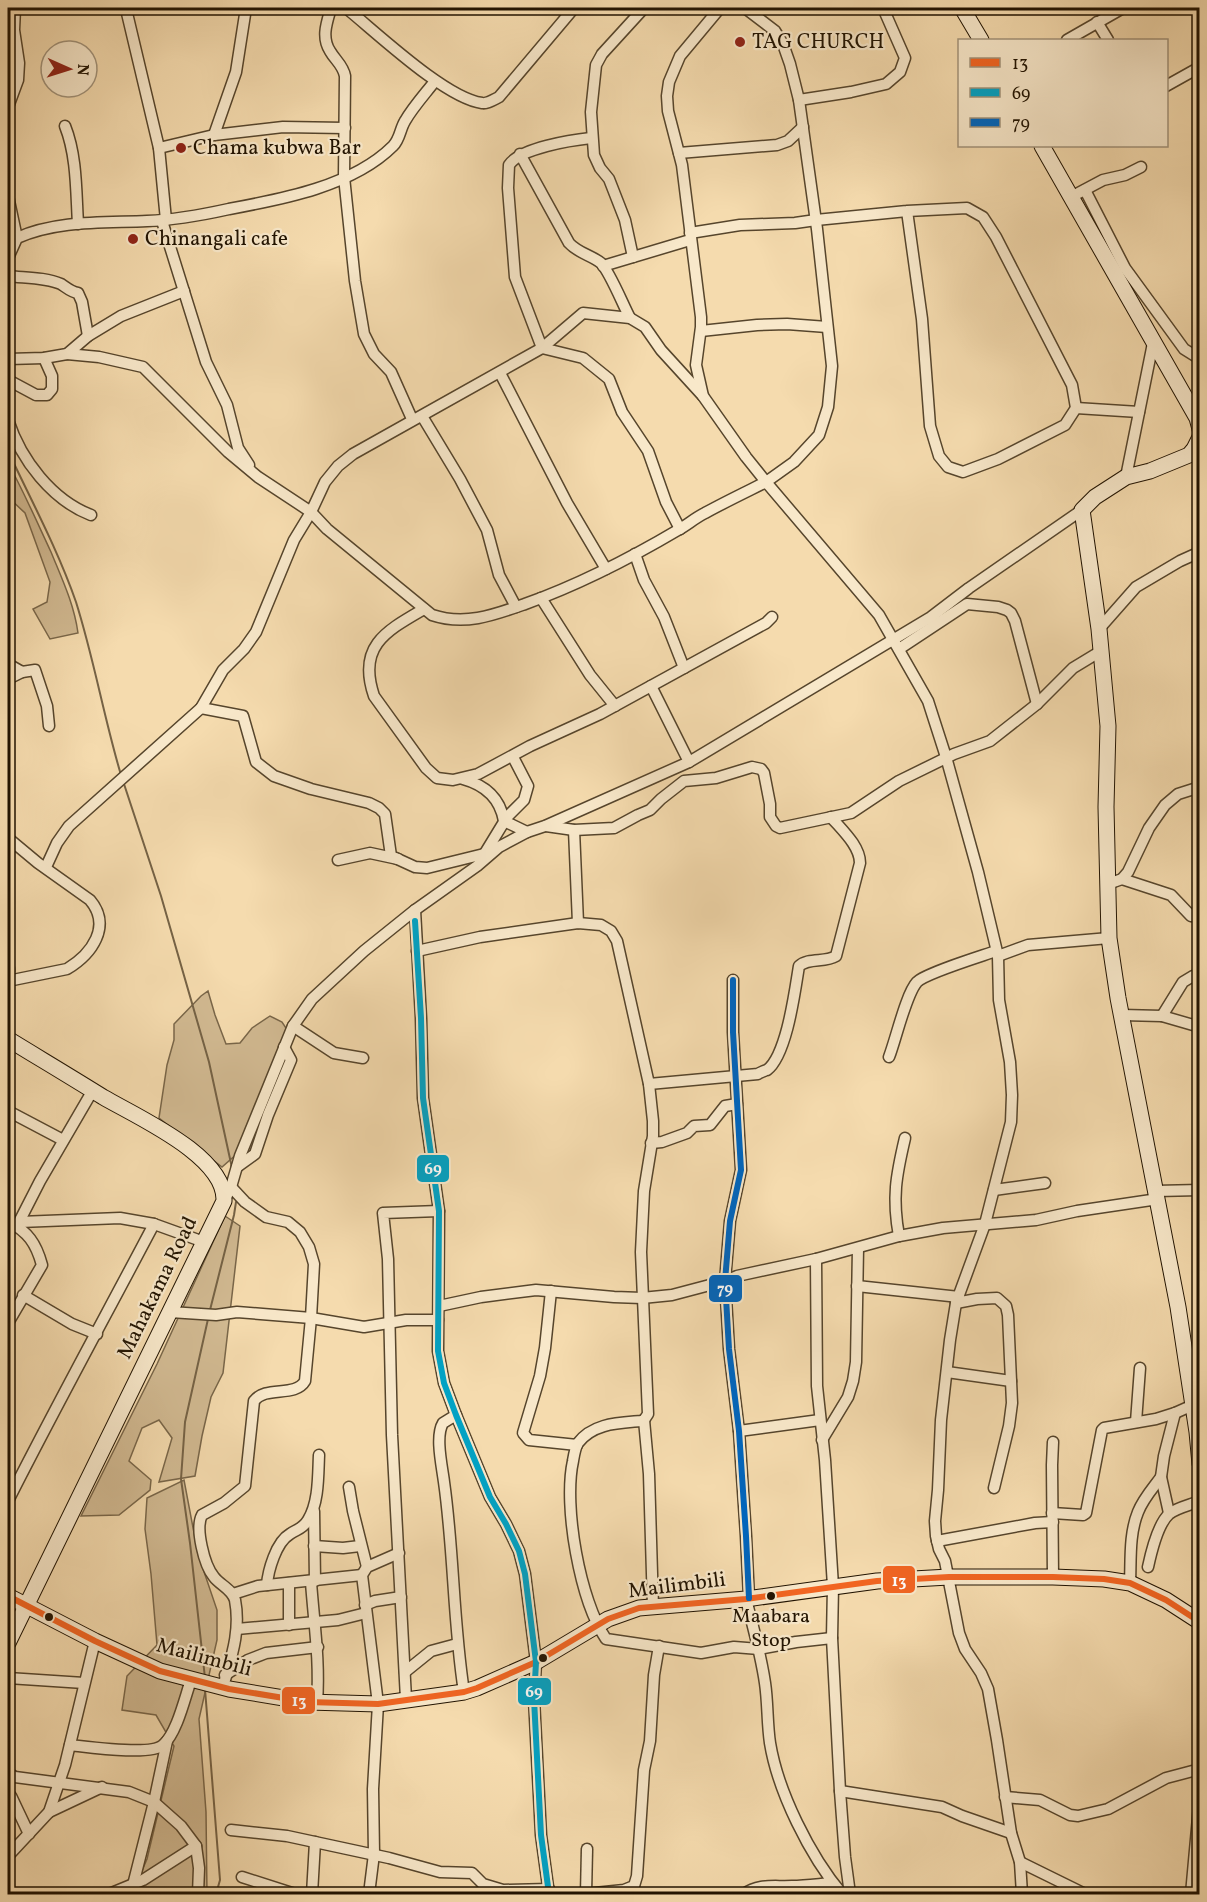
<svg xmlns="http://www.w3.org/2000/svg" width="1207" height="1902" viewBox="0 0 1207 1902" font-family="Vollkorn,serif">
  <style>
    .green { fill: #d1b991; stroke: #796649; stroke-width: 1.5 }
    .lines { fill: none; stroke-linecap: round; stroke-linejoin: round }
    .stream { stroke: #756245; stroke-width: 2 }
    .street-casing { stroke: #56452c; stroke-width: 13 }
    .secondary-casing { stroke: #211301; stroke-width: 17 }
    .street { stroke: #f8e8ca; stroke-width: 10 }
    .secondary { stroke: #f8e8ca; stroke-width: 15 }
    .bus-1-casing { stroke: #f8e8ca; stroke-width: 10 }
    .bus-2-casing { stroke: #f8e8ca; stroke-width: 10 }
    .bus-3-casing { stroke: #f8e8ca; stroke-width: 10 }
    .bus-1 { stroke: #f26522; stroke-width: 6 }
    .bus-2 { stroke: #02a2c4; stroke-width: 6 }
    .bus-3 { stroke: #0065bd; stroke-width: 6 }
    .poi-dot { fill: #8f2418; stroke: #f8e8ca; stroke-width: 2 }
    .bus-dot { fill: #211301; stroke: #f8e8ca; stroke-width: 2 }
    .labels { text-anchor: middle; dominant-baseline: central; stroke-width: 4.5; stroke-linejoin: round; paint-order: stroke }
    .bus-label { font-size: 20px; fill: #211301; stroke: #f8e8ca }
    .poi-label { font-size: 21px; fill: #211301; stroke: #f8e8ca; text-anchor: start }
    .street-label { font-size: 21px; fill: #211301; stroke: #f8e8ca }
    .line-badge { stroke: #f8e8ca; stroke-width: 2 }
    .badge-label { font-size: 16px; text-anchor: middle; font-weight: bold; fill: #fff }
  </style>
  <rect width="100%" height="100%" fill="#f5dbae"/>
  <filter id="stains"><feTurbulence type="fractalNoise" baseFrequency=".00333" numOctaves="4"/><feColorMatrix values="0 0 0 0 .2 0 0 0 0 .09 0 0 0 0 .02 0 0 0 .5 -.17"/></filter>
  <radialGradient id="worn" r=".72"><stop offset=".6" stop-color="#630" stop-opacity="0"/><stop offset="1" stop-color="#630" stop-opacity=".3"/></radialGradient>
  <g class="green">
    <path d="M 8,463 C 24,492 37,522 51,552 C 62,579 74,604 78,633 L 50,639 L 33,609 L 47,602 L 50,582 L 25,513 L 8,497 Z"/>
    <polygon points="208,991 215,1015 226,1044 240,1043 252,1028 270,1016 282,1022 290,1034 247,1145 222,1167 159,1118 167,1065 174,1040 174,1024 201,996"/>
    <polygon points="225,1216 240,1226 223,1373 211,1397 202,1436 195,1476 159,1482 172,1438 159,1420 142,1428 129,1461 151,1480 150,1490 119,1515 81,1516 157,1364"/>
    <polygon points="184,1480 198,1554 217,1610 217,1640 199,1719 206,1812 207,1894 132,1894 147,1859 174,1746 156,1715 122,1710 127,1676 157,1645 151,1574 145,1529 147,1498"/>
  </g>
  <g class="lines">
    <g class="stream">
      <path d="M 8,451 C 31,500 58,550 76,602 C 94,659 104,718 121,775"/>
      <polyline points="124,784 161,896 209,1062 232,1168"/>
      <polyline points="210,1310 234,1215 236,1202"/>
      <polyline points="205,1678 190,1543 181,1479 185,1422 208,1319"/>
      <polyline points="205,1689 220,1880 216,1894"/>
    </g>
    <g class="street-casing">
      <g id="street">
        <path d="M 331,8 C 327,22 321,37 330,51 C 335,60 343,65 345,76 L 344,177 L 355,281 L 364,334 L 374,354 L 391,372 L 412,419"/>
        <path d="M 346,8 C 376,32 445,98 482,103 C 487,104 493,100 499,97 L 574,8"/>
        <polyline points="745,8 775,31 783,44 790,64 799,100 817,229 832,366 828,407 819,435 794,462 766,482 879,615 928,701 946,757 978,872 998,956 999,1000 1010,1062 1012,1095 1011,1122 985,1224 956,1303 950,1340 941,1420 938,1490 935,1521 936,1536 939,1549 945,1561 959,1633 965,1649 981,1673 988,1689 997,1740 1011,1833 1020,1862 1022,1894"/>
        <polyline points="126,9 159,148 166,220"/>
        <polyline points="1097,22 1108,40"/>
        <polyline points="1067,40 1123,8"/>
        <polyline points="1166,86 1200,67"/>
        <polyline points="799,100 851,92 886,84 900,72 905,58 883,8"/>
        <polyline points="8,107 18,80 19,63 14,30 15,8"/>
        <path d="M 65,126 C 77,156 76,192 78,224"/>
        <polyline points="214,135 236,72 246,8"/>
        <path d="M 591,138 C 572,140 520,148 509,165 L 508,188 L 515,277 L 542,348 L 583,358 L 609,379 L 622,412 L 648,451 L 666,502 L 680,529"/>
        <polyline points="159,148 214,135 283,127 345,128"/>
        <polyline points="679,153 777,145 788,141 803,127"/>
        <path d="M 520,154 L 569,243 C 578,253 591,255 601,263 C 610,272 623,305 630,318"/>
        <polyline points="1085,190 1125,268 1184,349 1200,359"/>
        <polyline points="8,196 17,238"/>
        <polyline points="1071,197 1103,180 1125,175 1141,167"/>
        <polyline points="162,221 206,362 227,405 238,448 249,465"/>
        <polyline points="690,233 740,225 795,223 816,220 907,211 967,208 983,217 996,237 1072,385 1076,408 1065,425 998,459 963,472 948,467 939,456 930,426 922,319 907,211"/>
        <polyline points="633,257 625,220 609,179 600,168 594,155 591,112 596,65 602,54 644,8"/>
        <path d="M 8,258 L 17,238 C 57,220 104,223 147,221 C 175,220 202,215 229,209 C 283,199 353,186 393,146 C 400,139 400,129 405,121 C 413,107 425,94 435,81"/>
        <polyline points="603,266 690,240"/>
        <path d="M 8,276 C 24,278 45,277 61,284 C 67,288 71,292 78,293 L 82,302 L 88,336"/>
        <polyline points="701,331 757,325 787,324 827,327"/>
        <path d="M 67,354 L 99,357 L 143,367 L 228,452 L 258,477 L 311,512 L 327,529 L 432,615 C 465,626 494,615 525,604 C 578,585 629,559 678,530 C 687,525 695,518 705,513 C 725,502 746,492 766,482 L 746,457 L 703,396 L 696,365 L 701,327 L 701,317 L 682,165 L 668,111 L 667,96 L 669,82 L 680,56 L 720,8"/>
        <polyline points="8,359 44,358 67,354 88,336 121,316 184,291"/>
        <polyline points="500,373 567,503 606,569"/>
        <polyline points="8,380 36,395 47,395 52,389 52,376 44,358"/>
        <polyline points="8,397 9,381"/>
        <polyline points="1076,408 1139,412"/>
        <polyline points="422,416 460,479 487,530 499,575 516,607"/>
        <path d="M 8,420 C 21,460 52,500 91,515"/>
        <polyline points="1126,477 1153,343"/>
        <polyline points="635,554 644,580 664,617 684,668"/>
        <polyline points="541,598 590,675 615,706"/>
        <path d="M 424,609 C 386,631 357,646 374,696 L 426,768 L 437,778 L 453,780 L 478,774 L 530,746 L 600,714 L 766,623 L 772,617"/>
        <polyline points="1099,629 1136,587 1180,561 1200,552"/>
        <polyline points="899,649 967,604 998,607 1007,610 1011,613 1015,621 1037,704"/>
        <polyline points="8,664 22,672 35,670 47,706 49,726"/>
        <polyline points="8,679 22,672"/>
        <polyline points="651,686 689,762"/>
        <polyline points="201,708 243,716 256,762 274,776 311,789 369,803 379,808 385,814 391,856 415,867 427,868 484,854"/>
        <path d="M 463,779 C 485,785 500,798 504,821 L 527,832"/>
        <polyline points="546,826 574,830 614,828 638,815 650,810 661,799 684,781 716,778 752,767 761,769 764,773 770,804 770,817 776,826 780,828 851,813 899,781 954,754 990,741 1037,704 1073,668 1101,651"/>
        <polyline points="574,830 578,923"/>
        <path d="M 8,838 L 38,863 L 90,900 C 112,926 92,954 67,969 L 8,981"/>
        <polyline points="482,858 507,817 524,800 528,786 513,757"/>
        <polyline points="338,860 370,853 398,859"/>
        <polyline points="46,867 57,843 69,826 201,708 223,670 244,649 256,632 294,540 311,512 325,482 338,466 353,454 542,348 583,313 630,318 645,327 661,350 703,396"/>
        <polyline points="1122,879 1171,895 1191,916 1200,917"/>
        <polyline points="1108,884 1122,879 1128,872 1149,828 1165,805 1178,794 1200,787"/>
        <polyline points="415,910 421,1018 423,1098 439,1211 438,1351 444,1383 456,1415 490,1497 506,1524 519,1551 525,1574 536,1662 534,1699 541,1835 549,1894"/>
        <path d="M 417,951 L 480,937 L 578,923 L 601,925 L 611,931 L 617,941 L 649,1084 L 653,1121 L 653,1136 L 644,1191 L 641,1252 L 648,1414 L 644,1420 L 641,1421 C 619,1423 593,1423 578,1443 C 575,1448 574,1455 573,1461 C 563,1506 580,1601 606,1639 L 701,1653 L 734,1647 L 759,1649 L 796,1642 L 832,1638"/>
        <polyline points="998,956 1028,945 1109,938"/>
        <polyline points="8,961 9,970 8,974"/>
        <polyline points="733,980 733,1032 741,1170 730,1221 725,1281 729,1349 739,1431 746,1536 749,1598"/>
        <polyline points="1122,1015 1162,1016 1200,1027"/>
        <polyline points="1162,1016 1183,982 1193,976 1200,977"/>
        <polyline points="293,1026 334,1053 363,1058"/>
        <path d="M 889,1057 C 896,1039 906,994 917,982 C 926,973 982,956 996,951"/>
        <path d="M 649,1084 L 758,1074 C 759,1073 766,1070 767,1070 C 787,1055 795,990 799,966 C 809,957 825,963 836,956 L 860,863 C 860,846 842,830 831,817"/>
        <polyline points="8,1111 63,1140"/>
        <polyline points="651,1143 662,1142 687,1133 694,1126 710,1125 725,1106 737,1104"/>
        <polyline points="237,1167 255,1154 268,1115 291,1060 284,1047"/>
        <polyline points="994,1190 1045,1183"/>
        <polyline points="1156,1191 1200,1190"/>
        <polyline points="224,1201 231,1187 240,1156 293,1026 312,999 364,951 415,910 477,866 499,847 527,832 545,826 689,762 931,617 969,588 1082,510"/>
        <path d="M 8,1221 C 28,1232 36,1243 42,1265 L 8,1323"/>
        <polyline points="20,1222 120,1218 154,1224 204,1242"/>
        <polyline points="17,1226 40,1181 93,1090"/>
        <path d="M 899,1236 C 892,1198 896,1176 905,1138"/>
        <polyline points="816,1259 817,1386 825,1460 833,1586 832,1638 840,1791 845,1857 850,1894"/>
        <polyline points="857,1286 959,1297"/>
        <polyline points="551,1291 545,1348 540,1376 523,1433 529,1440 577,1445"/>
        <polyline points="23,1295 72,1324 97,1334"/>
        <polyline points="956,1303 977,1299 997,1298 1006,1306 1008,1315 1012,1403 1009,1426 994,1488"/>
        <polyline points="439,1306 481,1297 536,1290 614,1297 642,1298 672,1295 725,1281 737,1276 816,1259 899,1236 943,1228 1036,1220 1077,1211 1158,1199"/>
        <polyline points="170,1312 216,1315 237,1312 311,1318 364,1327 406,1320 438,1320"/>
        <polyline points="947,1372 1011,1381"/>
        <path d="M 456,1415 L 443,1423 C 435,1436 442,1466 444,1482 C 454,1552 453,1622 464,1692"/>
        <polyline points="644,1420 649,1474 653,1607"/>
        <polyline points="1136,1422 1140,1368"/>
        <polyline points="739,1431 820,1420"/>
        <polyline points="822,1440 848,1397 853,1381 856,1362 858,1248"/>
        <polyline points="349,1487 353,1511 367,1567"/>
        <path d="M 8,1501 C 55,1408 105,1317 154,1224"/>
        <polyline points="314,1511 315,1581"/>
        <polyline points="1052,1513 1083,1515 1086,1513 1102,1430 1104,1428 1156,1419 1175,1413 1193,1405"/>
        <polyline points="1169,1513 1161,1477 1164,1456 1175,1413"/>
        <polyline points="937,1541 1035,1523 1053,1522"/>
        <polyline points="314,1546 343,1548 360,1546"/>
        <path d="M 1148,1567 C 1151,1553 1158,1524 1169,1514 C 1176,1508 1190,1505 1200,1501"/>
        <polyline points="1053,1577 1052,1465 1053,1442"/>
        <path d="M 311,1582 C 314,1624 320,1660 317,1703"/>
        <path d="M 1130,1583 C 1131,1560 1129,1534 1138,1512 C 1143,1499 1153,1488 1161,1477"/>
        <path d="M 267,1585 C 268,1571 276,1542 290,1534 C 297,1529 303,1529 308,1520 C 319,1502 318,1476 319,1455"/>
        <polyline points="233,1594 258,1586 362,1575"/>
        <path d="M 746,1599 C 753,1627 761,1655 765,1683 C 768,1703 767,1723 770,1743 C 778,1792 810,1856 842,1894"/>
        <polyline points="365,1605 375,1601 401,1597"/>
        <polyline points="289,1625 289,1583"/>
        <polyline points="237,1629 338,1620 366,1613"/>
        <polyline points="405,1672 431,1651 457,1644"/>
        <polyline points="225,1675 248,1660 266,1653 318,1647"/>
        <polyline points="8,1678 84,1683"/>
        <path d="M 223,1687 C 231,1658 241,1631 235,1600 C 232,1589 220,1585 214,1577 C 204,1565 195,1528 202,1515 L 224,1503 L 245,1486 L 254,1401 C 266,1385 295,1398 305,1381 L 311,1318 L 314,1264 L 309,1247 L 300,1232 L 288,1222 L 266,1217 L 245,1202 L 231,1187"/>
        <polyline points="406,1699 392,1435 388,1259 383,1213 439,1211"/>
        <path d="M 70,1745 C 89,1747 151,1756 163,1745 C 177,1733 185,1697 191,1680"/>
        <polyline points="8,1773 15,1777 129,1792 154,1802 181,1826 196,1846 199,1868 198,1894"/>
        <polyline points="840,1791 942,1807 962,1816 1011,1833"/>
        <polyline points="11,1796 29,1834"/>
        <polyline points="1005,1797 1040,1800 1070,1815 1078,1816 1108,1809 1166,1778 1200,1769"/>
        <polyline points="49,1812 102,1787"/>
        <polyline points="231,1830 287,1836 389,1858 440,1872 472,1873 483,1884 503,1890 549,1889"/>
        <polyline points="8,1856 49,1812 65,1765 95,1641"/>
        <polyline points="1020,1862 1085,1894"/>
        <polyline points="242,1877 295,1894"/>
        <polyline points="133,1885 154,1802 167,1741"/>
        <polyline points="109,1894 143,1880 196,1846"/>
        <polyline points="312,1894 315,1842"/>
        <polyline points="369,1894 374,1854 373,1789 378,1704 362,1575 367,1567 399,1553"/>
        <polyline points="585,1894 624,1890 634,1886 637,1876 644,1770 650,1741 654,1675 659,1646"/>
        <polyline points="586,1894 587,1849"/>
        <path d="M 744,1894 C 759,1883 775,1887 792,1886 C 805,1886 819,1884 832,1883"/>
        <polyline points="1191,1894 1200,1795"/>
      </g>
    </g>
    <g class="secondary-casing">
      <g id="secondary">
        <polyline points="962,8 981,40"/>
        <polyline points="1042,146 1197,418 1200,429"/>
        <polyline points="1200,437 1194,449 1189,455 1150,471 1126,477 1095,497 1082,510 1099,629 1108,726 1106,807 1109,938 1118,998 1178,1307 1197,1432 1200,1464"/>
        <path d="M 8,1039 C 39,1058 71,1077 103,1097 C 137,1117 226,1156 224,1201 L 8,1643"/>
        <polyline points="8,1596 95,1641 160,1671 229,1689 308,1702 378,1704 464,1692 477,1688 536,1662 608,1619 639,1608 746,1599 877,1581 949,1577 1053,1577 1104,1579 1130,1583 1166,1600 1200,1622"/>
      </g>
    </g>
    <use href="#street" class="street"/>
    <use href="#secondary" class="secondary"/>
    <g class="bus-1-casing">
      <polyline id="bus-1" points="8,1596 95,1641 160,1671 229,1689 308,1702 378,1704 464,1692 477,1688 536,1662 608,1619 639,1608 746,1599 877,1581 949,1577 1053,1577 1104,1579 1130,1583 1166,1600 1200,1622"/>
    </g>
    <g class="bus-2-casing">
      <polyline id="bus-2" points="415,921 421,1018 423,1098 439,1211 438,1351 444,1383 456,1415 490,1497 506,1524 519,1551 525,1574 536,1662 534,1699 541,1835 549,1894"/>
    </g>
    <g class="bus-3-casing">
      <polyline id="bus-3" points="733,980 733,1032 741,1170 730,1221 725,1281 729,1349 739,1431 746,1536 749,1598"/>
    </g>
    <use href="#bus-1" class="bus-1"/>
    <use href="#bus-2" class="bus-2"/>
    <use href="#bus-3" class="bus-3"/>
  </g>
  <g class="poi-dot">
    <circle cx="740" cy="42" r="6"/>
    <circle cx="181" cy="148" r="6"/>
    <circle cx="133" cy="239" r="6"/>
  </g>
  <g class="bus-dot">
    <circle cx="771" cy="1596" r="5"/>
    <circle cx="49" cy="1617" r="5"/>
    <circle cx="543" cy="1658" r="5"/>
  </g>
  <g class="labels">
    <g class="bus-label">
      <text x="771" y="1617">Maabara<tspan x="771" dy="24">Stop</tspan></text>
    </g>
    <g class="poi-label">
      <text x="752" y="42">TAG CHURCH</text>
      <text x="193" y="148">Chama kubwa Bar</text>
      <text x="145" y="239">Chinangali cafe</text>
    </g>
    <g class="street-label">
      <text transform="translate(158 1288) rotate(-64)">Mahakama Road</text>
      <text transform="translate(677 1586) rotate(-7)">Mailimbili</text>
      <text transform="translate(204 1658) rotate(15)">Mailimbili</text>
    </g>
  </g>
  <g class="line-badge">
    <rect x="416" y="1154" width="34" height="29" rx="6" fill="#02a2c4"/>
    <rect x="708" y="1274" width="35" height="29" rx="6" fill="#0065bd"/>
    <rect x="882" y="1565" width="34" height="29" rx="6" fill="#f26522"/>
    <rect x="517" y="1677" width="35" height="29" rx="6" fill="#02a2c4"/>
    <rect x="281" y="1686" width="35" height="29" rx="6" fill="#f26522"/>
  </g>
  <g class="badge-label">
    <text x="433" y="1174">69</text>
    <text x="725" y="1294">79</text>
    <text x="899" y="1586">13</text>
    <text x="534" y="1697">69</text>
    <text x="299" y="1706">13</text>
  </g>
  <rect width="1207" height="1902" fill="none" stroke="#f5dbae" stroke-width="30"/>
  <rect x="9" y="9" width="1189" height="1884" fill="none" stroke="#211301" stroke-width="3"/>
  <rect x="15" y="15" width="1177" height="1872" fill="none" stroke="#211301" stroke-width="1.5"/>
  <rect x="958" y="39" width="210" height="108" fill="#f8e8ca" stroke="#a2937a" stroke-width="1.5"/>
  <rect x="970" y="58" width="30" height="9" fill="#f26522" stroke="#a2937a" stroke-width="1.5"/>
  <text x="1012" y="69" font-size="18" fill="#211301">13</text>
  <rect x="970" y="88" width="30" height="9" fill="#02a2c4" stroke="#a2937a" stroke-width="1.5"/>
  <text x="1012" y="99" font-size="18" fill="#211301">69</text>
  <rect x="970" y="118" width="30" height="9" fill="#0065bd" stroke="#a2937a" stroke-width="1.5"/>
  <text x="1012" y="129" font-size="18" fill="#211301">79</text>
  <g transform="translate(69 69) rotate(93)"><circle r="28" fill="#f8e8ca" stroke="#a2937a" stroke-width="1.5"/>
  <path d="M0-4.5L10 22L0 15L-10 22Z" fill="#8f2418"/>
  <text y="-9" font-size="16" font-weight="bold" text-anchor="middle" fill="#211301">N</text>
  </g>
  <rect width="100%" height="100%" filter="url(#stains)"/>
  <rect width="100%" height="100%" fill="url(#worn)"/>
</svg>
